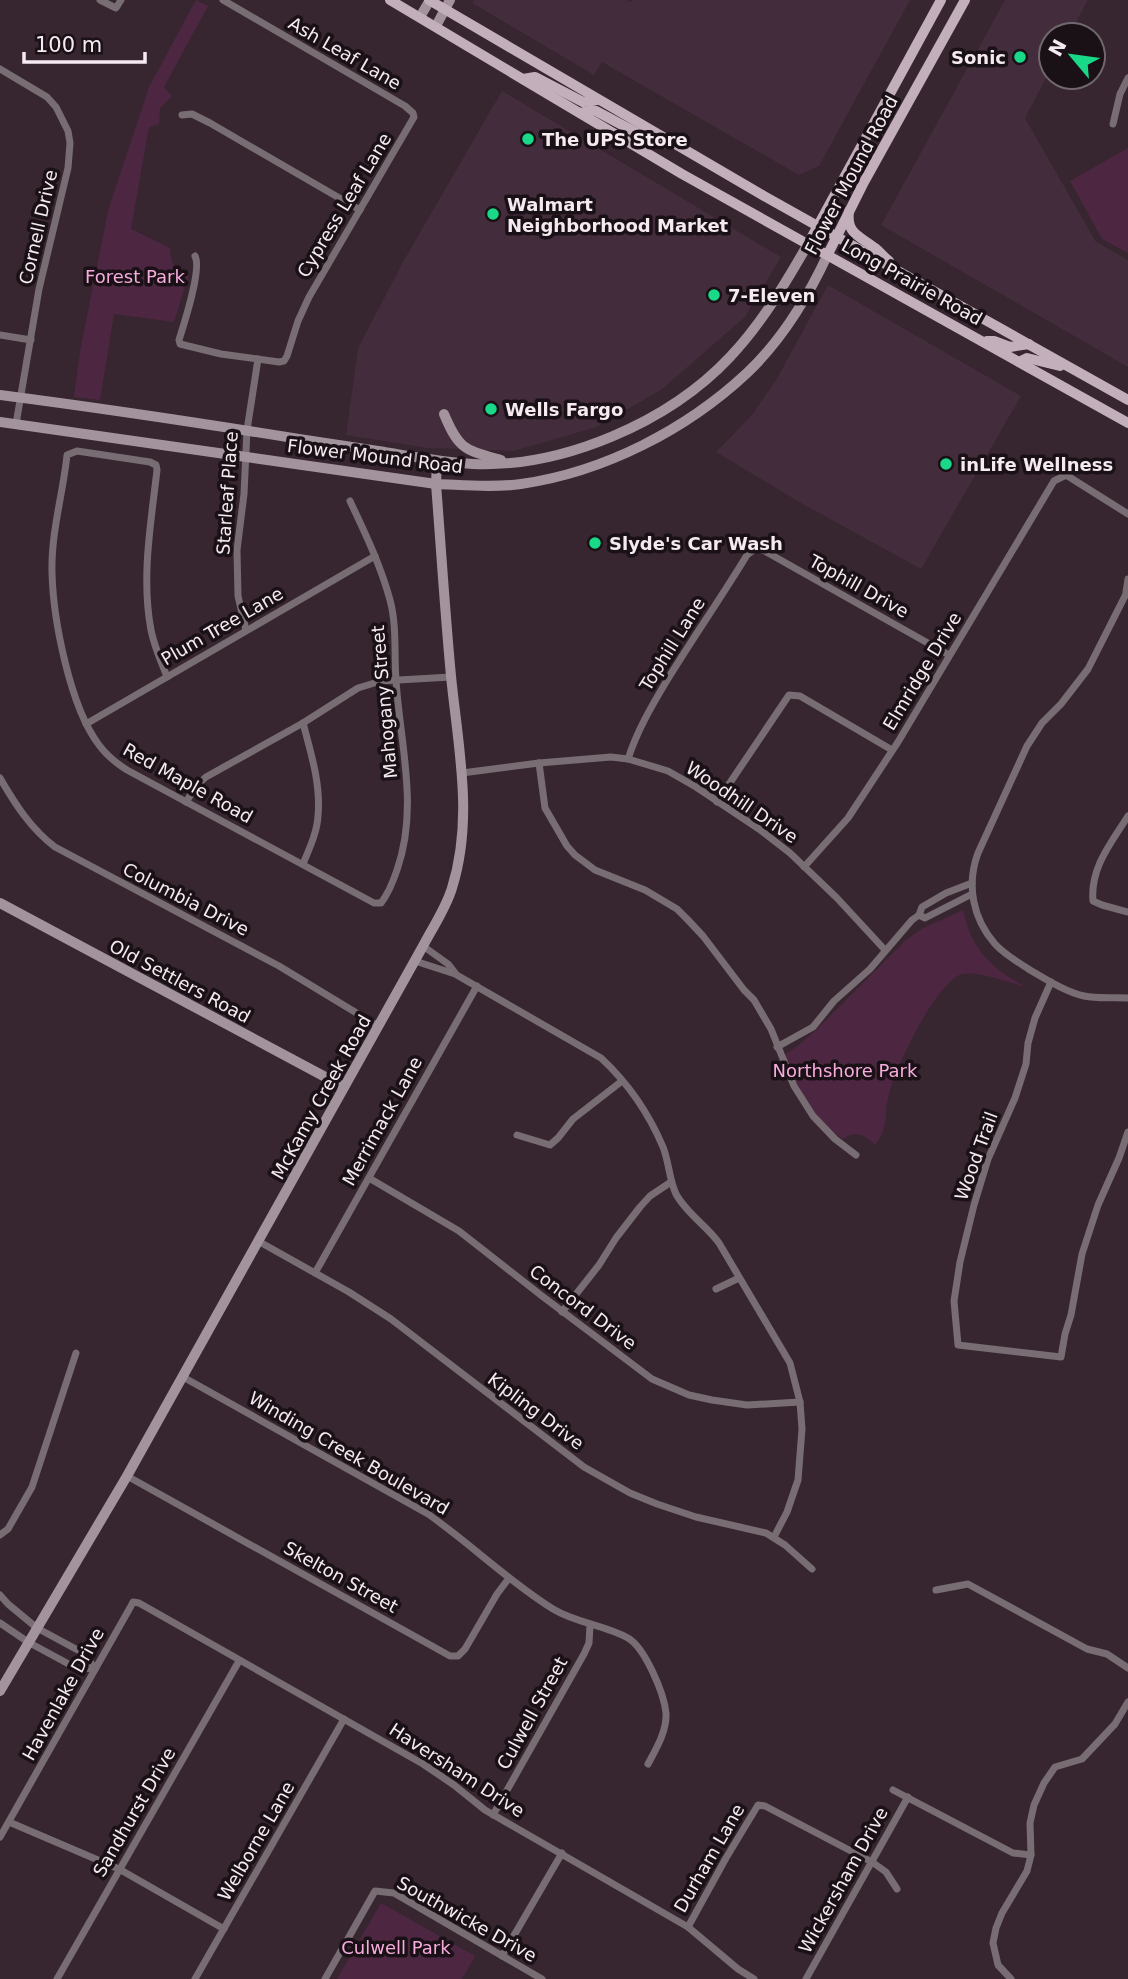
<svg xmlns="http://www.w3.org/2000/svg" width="1128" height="1979" viewBox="0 0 1128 1979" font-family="'DejaVu Sans',sans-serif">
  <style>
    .built { fill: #432c3b }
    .green { fill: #4d2741 }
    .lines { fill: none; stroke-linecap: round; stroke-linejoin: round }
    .street { stroke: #776d73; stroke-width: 7 }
    .secondary { stroke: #a2939c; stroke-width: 10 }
    .primary { stroke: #c3afbb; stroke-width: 10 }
    .poi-dot { fill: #19d988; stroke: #191116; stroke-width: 2.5 }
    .labels { text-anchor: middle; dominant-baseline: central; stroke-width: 7; stroke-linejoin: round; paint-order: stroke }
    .street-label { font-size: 18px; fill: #f6eaf1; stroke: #191116 }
    .poi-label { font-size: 18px; font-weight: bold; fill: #f6eaf1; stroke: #191116; text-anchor: start }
    .park-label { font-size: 18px; fill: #f8acde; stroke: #191116 }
  </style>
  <rect width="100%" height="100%" fill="#372530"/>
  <g class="built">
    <polygon points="474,0 627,0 631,2 633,0 910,0 819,166 799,175 602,62 594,75 472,3"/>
    <polygon points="1005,0 1088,0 1069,35 1051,35 1051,69 1025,118 1096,242 1128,260 1128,367 881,225"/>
    <polygon points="502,91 781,257 745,317 661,390 597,427 514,451 427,448 346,435 358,348 403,262"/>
    <polygon points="828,285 1021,396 921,569 801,503 716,452 752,415 776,380"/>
  </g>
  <g class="green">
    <path d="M 196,0 L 208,6 L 164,87 L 172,96 L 160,108 L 159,124 L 149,127 L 131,229 L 170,248 C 170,255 172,267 179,272 C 182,274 185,274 188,277 L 174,322 L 114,314 L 100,400 L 74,397 L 80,351 L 108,211 L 149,87 Z"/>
    <polygon points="1128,148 1128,253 1102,239 1070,181"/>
    <path d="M 963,910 C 971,949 992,969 1026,987 C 1009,983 981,971 963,974 C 937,979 895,1069 889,1094 C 883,1116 890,1125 875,1145 C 865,1135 856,1130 843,1139 C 813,1120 797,1086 784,1055 L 799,1045 L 815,1031 L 905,941 L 921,929 Z"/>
    <polygon points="381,1903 475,1956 462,1979 337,1979"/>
  </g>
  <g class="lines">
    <g class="street">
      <polyline points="100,0 116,8 121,0"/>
      <polyline points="0,69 47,97 56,107 68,131 70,143 68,168 39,289 16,424"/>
      <polyline points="182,115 192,114 210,123 360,210"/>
      <polyline points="1113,124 1120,94 1128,78"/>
      <path d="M 195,256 C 202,269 184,324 179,340 L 180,344 L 221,354 L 279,362 L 284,361 L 287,356 L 298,321 L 309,297 L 414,117 L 413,113 L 405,106 L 223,0"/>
      <polyline points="0,335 31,340"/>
      <path d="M 1128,590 L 1088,669 L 1061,704 L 1042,723 L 1027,746 L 978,853 C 966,885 973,919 995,944 C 1005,955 1018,962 1030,970 C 1047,980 1066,992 1084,996 C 1098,999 1114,997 1128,998"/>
      <polyline points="1126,592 1128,579"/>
      <polyline points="246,630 238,596 237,550 244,494 247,430 258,359"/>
      <path d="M 167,677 C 161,661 154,646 151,630 C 141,577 151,523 157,470 L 156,465 L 150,462 L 77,451 L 67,455 C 63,494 51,532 52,572 C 53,619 70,707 99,745 C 107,756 116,763 127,770 L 374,903 L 381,903 C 388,894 393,882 397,870 C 419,807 400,744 396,680 C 394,653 397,626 390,600 C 381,566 365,533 350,501"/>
      <path d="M 303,723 C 311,753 321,785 318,816 C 317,833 309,849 303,864"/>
      <polyline points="86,724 375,556"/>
      <path d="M 628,759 C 637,731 651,707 666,682 C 692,639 721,598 747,555 L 755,549 L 761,549 L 949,655"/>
      <polyline points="539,763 545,808 567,846 575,855 595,870 645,890 677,909 688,920 703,936 744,990 754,1000 771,1029 794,1086 813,1116 835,1139 856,1155"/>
      <polyline points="462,773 539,763 611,757 628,759 668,771 696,787 759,829 790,853 837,898 885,950"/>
      <path d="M 0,778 C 15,804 31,829 55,847 L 279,966 L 378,1026"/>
      <polyline points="186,802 197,785 206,777 303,723 358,688 381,681 451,677"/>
      <polyline points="717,802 789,695 800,696 892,750"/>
      <path d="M 1128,816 C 1111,843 1090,868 1093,901 L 1102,905 L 1128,912"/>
      <polyline points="804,867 848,818 898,742 1054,481 1066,475 1128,514"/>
      <polyline points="919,915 925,918 972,894"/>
      <polyline points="423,946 448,964 455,973"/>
      <path d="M 415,961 L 455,974 L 601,1058 C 628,1083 649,1114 663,1147 C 669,1162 669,1179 676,1194 C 686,1213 707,1226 719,1243 L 790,1363 L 800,1402 L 802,1429 L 798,1480 L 787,1512 L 774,1537"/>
      <polyline points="1051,982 1035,1018 1028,1043 1026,1064 1015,1098 988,1159 974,1205 960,1262 954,1301 958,1345 1061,1357 1065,1334 1071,1315 1082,1254 1098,1205 1119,1158 1128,1132"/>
      <polyline points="777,1047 813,1027 834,1001 870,969 912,920 919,915 922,907 946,893 972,883"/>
      <polyline points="517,1135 550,1145 558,1138 573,1119 622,1081"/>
      <polyline points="369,1178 459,1231 542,1296 652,1379 689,1395 712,1400 747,1405 800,1402"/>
      <polyline points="258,1241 349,1292 391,1319 584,1467 630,1493 657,1504 696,1517 766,1533 785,1545 812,1569"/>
      <polyline points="315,1273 477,986"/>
      <polyline points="716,1289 739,1278"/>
      <polyline points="562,1312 599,1265 616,1238 640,1207 650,1196 671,1182"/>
      <path d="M 183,1377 L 428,1514 C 471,1544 508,1581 553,1609 C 576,1623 604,1625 628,1638 C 645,1648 664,1693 666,1713 C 667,1731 656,1749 648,1764"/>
      <polyline points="127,1476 450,1656 458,1656 465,1649 497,1594 509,1578"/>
      <polyline points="0,1535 8,1529 32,1487 76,1353"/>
      <polyline points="936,1590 968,1584 1087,1649 1107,1654 1128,1668"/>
      <polyline points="0,1595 8,1604 37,1628 85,1654 95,1669"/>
      <polyline points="0,1623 28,1642 76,1668 95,1669"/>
      <polyline points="893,1790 1013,1853 1031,1855"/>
      <polyline points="493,1815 584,1654 589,1643 590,1625"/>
      <polyline points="9,1822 119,1869 224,1929"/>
      <polyline points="0,1837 131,1606 133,1602 139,1603 423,1764 454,1785 485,1810 688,1927 738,1969 754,1979"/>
      <polyline points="688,1927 726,1858 758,1805 765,1806 872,1862 886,1872 897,1889"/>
      <polyline points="502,1956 562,1853"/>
      <polyline points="57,1979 239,1661"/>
      <polyline points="195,1979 344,1719"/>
      <polyline points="325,1979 375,1891 394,1893 542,1979"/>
      <polyline points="806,1979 908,1797"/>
      <polyline points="1011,1979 998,1965 993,1943 996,1928 1002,1913 1027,1871 1031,1855 1030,1823 1034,1805 1044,1783 1055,1767 1082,1759 1115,1724 1128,1702"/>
    </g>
    <g class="secondary">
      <polyline points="420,17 430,0"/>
      <polyline points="436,26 450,0"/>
      <path d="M 0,395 C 100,408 200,423 299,439 C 326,443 352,447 378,451 C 410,456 441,462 473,464 C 563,468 669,422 730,357 C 762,323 785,284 808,244"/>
      <path d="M 444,414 C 459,450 465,450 501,460"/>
      <path d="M 0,422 L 436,484 C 464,485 493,488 521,484 C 604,472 686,430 747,373 C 782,340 808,297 828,254"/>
      <polyline points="0,903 344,1087"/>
      <path d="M 0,1691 L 127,1476 L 423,946 C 433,927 446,908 452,888 C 474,818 458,747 451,676 C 445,612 441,548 436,484 L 437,461"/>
    </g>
    <g class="primary">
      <polyline points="390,0 682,174 1128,423"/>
      <polyline points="429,0 764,196 1128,400"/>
      <polyline points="523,79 535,77 583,102 597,100"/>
      <polyline points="580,113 591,110 596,111 654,142 667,144"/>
      <path d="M 849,211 C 846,234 860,236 875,248 C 880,252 884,257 889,261"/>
      <polyline points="808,244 941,0"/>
      <polyline points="828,254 864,182 965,0"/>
      <polyline points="987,341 994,341 1010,347 1029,344"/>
      <polyline points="1019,362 1027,358 1060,366"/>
    </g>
  </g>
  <g class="poi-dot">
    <circle cx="1020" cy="57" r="7"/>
    <circle cx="528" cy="139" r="7"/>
    <circle cx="493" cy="214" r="7"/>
    <circle cx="714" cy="295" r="7"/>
    <circle cx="491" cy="409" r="7"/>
    <circle cx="946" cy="464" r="7"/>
    <circle cx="595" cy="543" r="7"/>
  </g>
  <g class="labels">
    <g class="street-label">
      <text transform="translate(345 53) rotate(30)">Ash Leaf Lane</text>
      <text transform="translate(851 175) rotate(-62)">Flower Mound Road</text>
      <text transform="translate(344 205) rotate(-59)">Cypress Leaf Lane</text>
      <text transform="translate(38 227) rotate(-77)">Cornell Drive</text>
      <text transform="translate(912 282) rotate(29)">Long Prairie Road</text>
      <text transform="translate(375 456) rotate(7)">Flower Mound Road</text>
      <text transform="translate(227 493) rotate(-86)">Starleaf Place</text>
      <text transform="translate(859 586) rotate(29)">Tophill Drive</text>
      <text transform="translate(222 626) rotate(-30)">Plum Tree Lane</text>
      <text transform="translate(672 644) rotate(-58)">Tophill Lane</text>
      <text transform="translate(922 671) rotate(-59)">Elmridge Drive</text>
      <text transform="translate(384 702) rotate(-95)">Mahogany Street</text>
      <text transform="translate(188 783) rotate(29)">Red Maple Road</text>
      <text transform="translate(742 802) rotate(34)">Woodhill Drive</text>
      <text transform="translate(186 899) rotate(27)">Columbia Drive</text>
      <text transform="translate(180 981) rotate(28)">Old Settlers Road</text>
      <text transform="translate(321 1097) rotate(-61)">McKamy Creek Road</text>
      <text transform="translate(382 1121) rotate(-61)">Merrimack Lane</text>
      <text transform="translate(976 1156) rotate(-70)">Wood Trail</text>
      <text transform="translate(583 1307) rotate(37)">Concord Drive</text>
      <text transform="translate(536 1411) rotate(37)">Kipling Drive</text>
      <text transform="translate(349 1453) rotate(30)">Winding Creek Boulevard</text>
      <text transform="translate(341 1577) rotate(29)">Skelton Street</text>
      <text transform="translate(63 1694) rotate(-61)">Havenlake Drive</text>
      <text transform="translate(532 1713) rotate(-61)">Culwell Street</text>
      <text transform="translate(457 1770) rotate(33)">Haversham Drive</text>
      <text transform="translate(134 1812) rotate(-60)">Sandhurst Drive</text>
      <text transform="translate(256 1841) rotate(-60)">Welborne Lane</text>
      <text transform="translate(709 1858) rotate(-60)">Durham Lane</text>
      <text transform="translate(843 1880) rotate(-61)">Wickersham Drive</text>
      <text transform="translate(467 1919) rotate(29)">Southwicke Drive</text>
    </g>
    <g class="poi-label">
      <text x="1006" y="57" text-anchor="end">Sonic</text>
      <text x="542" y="139">The UPS Store</text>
      <text x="507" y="204">Walmart<tspan x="507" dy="21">Neighborhood Market</tspan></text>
      <text x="728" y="295">7-Eleven</text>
      <text x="505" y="409">Wells Fargo</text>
      <text x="960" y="464">inLife Wellness</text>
      <text x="609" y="543">Slyde's Car Wash</text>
    </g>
    <g class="park-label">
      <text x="135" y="276">Forest Park</text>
      <text x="845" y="1070">Northshore Park</text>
      <text x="396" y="1947">Culwell Park</text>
    </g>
  </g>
  <g transform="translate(1072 56) rotate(299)"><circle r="33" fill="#191116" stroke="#71686e" stroke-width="2"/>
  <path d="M0-5L12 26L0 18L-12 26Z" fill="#19d988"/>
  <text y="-10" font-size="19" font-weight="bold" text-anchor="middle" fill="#f6eaf1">N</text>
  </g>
  <path d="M24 52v10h121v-10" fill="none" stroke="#f6eaf1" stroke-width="3.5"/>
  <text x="35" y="52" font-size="21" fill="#f6eaf1" stroke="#191116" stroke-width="5" paint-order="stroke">100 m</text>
</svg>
